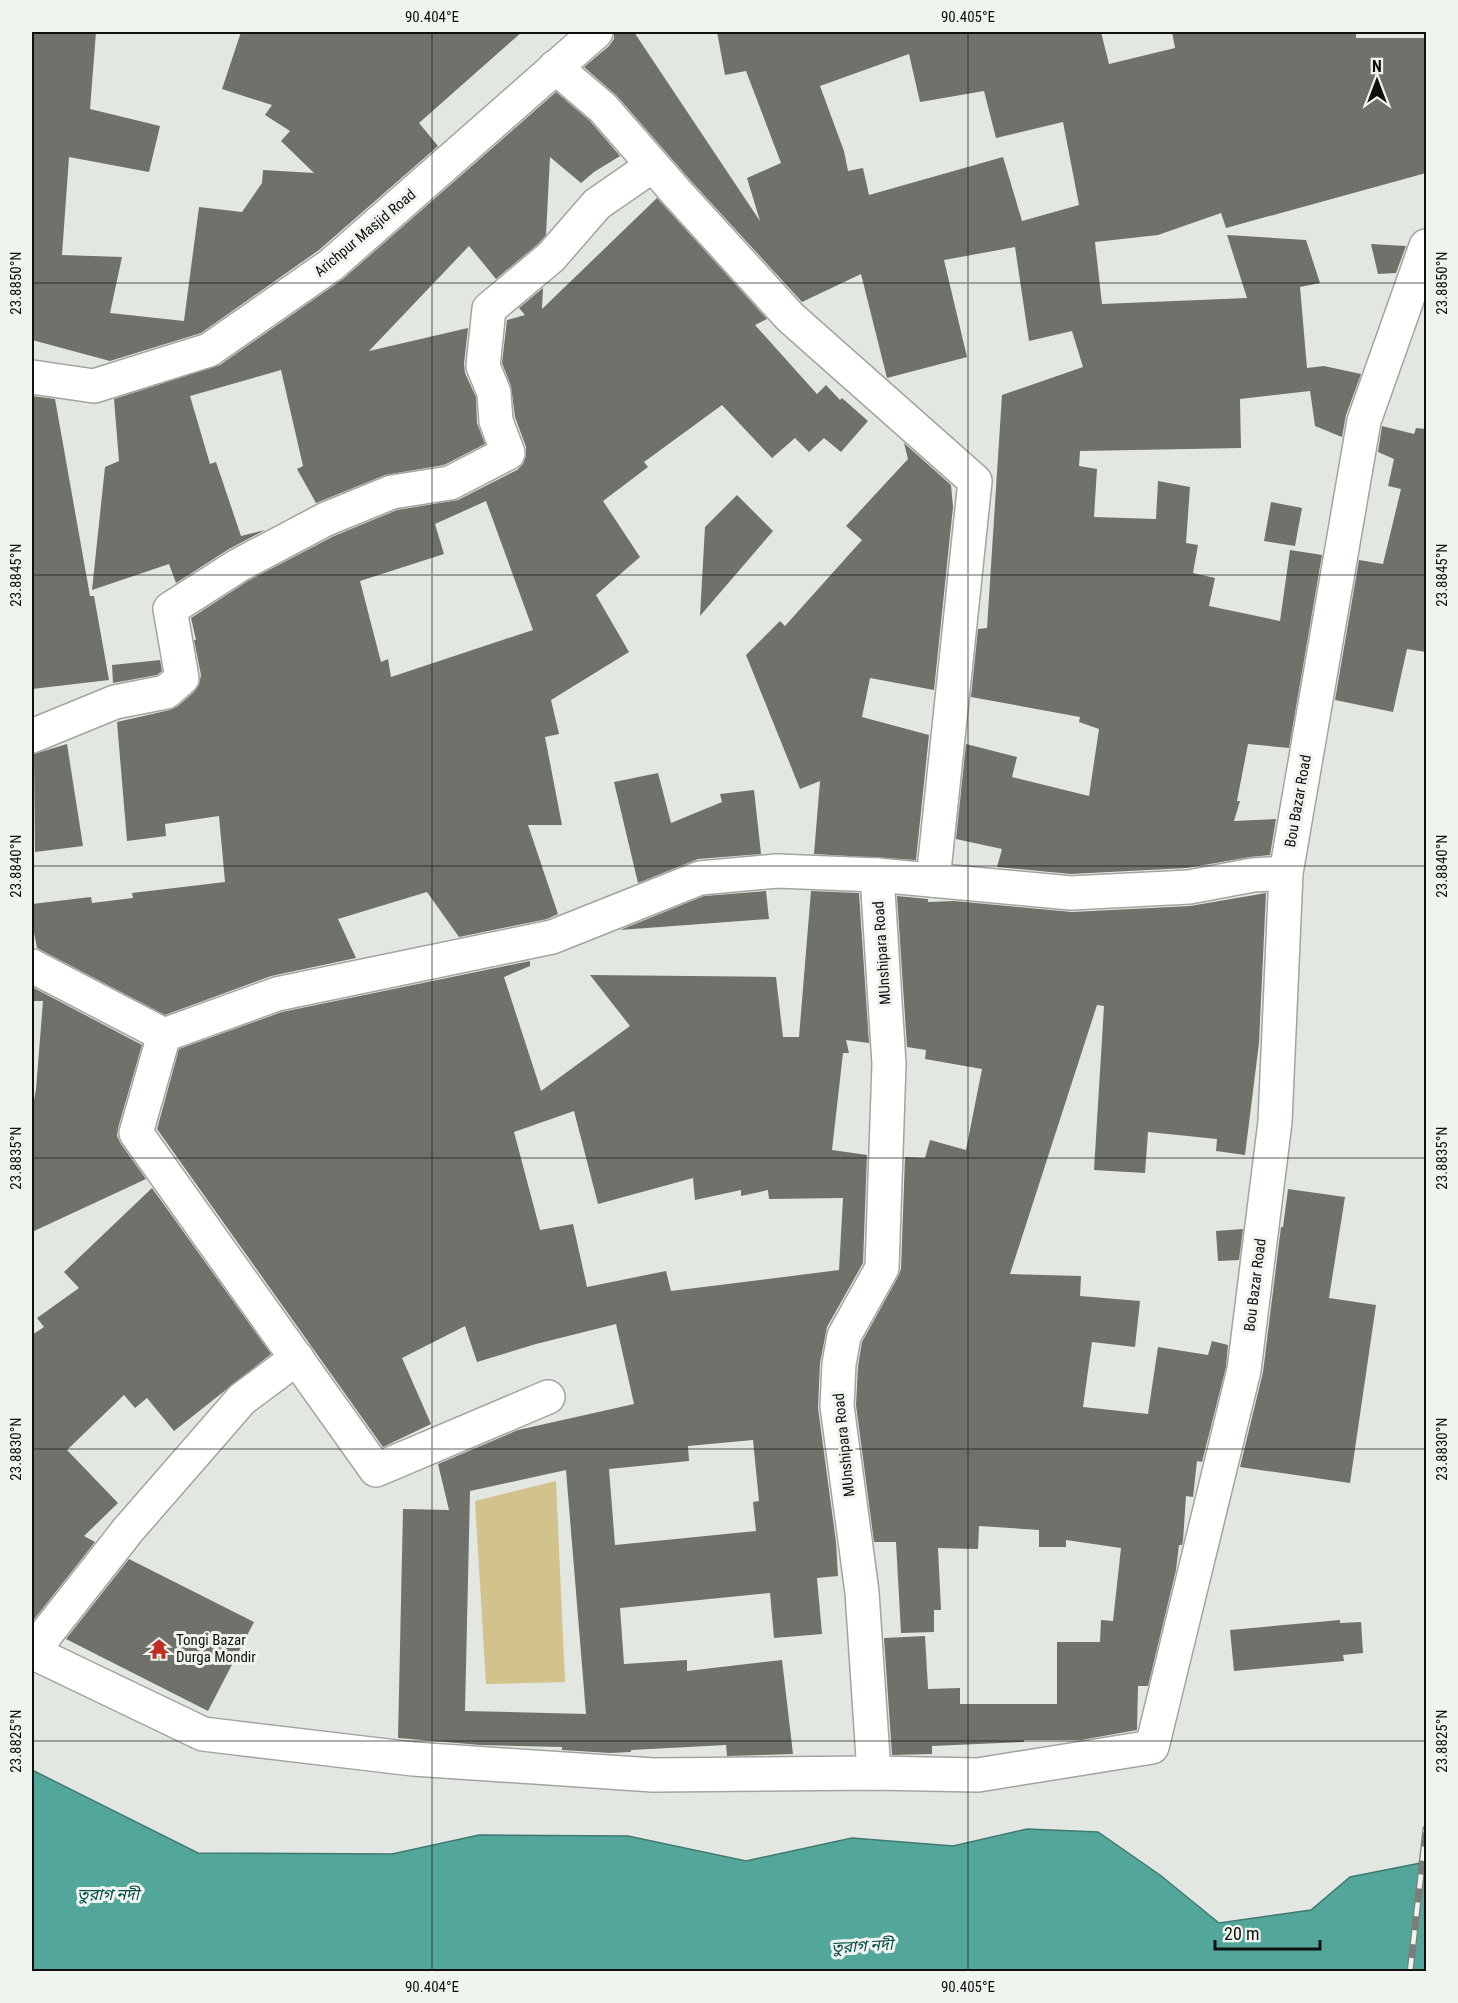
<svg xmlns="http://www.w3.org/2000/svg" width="1458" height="2003" viewBox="0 0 1458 2003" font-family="'Roboto Condensed','Noto Sans Bengali',sans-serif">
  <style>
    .green { fill: #d2c38c }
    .water { fill: #53a79a; stroke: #3f7a70; stroke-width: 1.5 }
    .building { fill: #70716b; fill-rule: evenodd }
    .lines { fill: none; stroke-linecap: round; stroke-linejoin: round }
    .minor-casing { stroke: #a1a59f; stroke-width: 36 }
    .minor { stroke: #fff; stroke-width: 33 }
    .rail-casing { stroke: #7a7d79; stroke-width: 7 }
    .rail { stroke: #f0f4ee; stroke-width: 4.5; stroke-dasharray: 14; stroke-linecap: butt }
    .ticks { fill: none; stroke: #0f110f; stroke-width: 1.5; stroke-opacity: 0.45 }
    .labels { text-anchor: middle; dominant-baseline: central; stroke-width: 6; stroke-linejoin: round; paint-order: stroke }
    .street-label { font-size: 15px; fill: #0f110f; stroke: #f0f4ee }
    .poi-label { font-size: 15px; fill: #0f110f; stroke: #f0f4ee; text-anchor: start }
    .water-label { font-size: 16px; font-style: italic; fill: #004e45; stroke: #f0f4ee }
    .neatline { fill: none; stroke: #0f110f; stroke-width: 2 }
    .ticks-label { font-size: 15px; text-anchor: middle; fill: #0f110f }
  </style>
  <rect width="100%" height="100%" fill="#e3e7e1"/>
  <polygon class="green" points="556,1481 565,1682 486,1684 475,1501"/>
  <polygon class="water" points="32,1770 198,1853 392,1854 479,1835 628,1836 746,1861 852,1838 953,1846 1027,1829 1098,1832 1160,1875 1219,1923 1311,1910 1350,1877 1426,1862 1426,1971 32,1971"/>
  <g class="building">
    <polygon points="32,32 96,32 90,109 160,126 149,172 69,157 62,255 122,257 110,313 184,321 199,207 242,212 262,183 263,170 314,173 281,141 290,131 265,115 272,105 222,89 241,32 522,32 419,123 438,146 319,250 201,333 110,361 32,340"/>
    <path d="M 614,32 L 634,32 L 760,221 L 747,178 L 781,163 L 746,71 L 725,75 L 717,32 L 1101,32 L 1109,64 L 1175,48 L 1172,32 L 1356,32 L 1356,38 L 1426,38 L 1426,173 L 1226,228 L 1221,213 L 1158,235 L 1095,242 L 1102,304 L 1247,298 L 1227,235 L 1306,240 L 1320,283 L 1300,287 L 1307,368 L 1324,366 L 1361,374 L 1346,415 L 1342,437 L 1315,426 L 1308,376 L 1310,391 L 1240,399 L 1241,448 L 1080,451 L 1079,466 L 1097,469 L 1094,517 L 1156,519 L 1158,481 L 1190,487 L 1186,543 L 1198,545 L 1193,573 L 1215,578 L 1209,606 L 1280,621 L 1290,550 L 1322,555 L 1289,748 L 1248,744 L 1237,801 L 1240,801 L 1234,821 L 1276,819 L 1270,855 L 1250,857 L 1187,868 L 1071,874 L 997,867 L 1002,849 L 956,839 L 966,744 L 1017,757 L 1012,777 L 1089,796 L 1099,729 L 1079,722 L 1080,717 L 971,697 L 978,629 L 987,628 L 1002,395 L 1083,367 L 1072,331 L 1029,341 L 1015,247 L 944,260 L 967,357 L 887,378 L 861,274 L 802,302 L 691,181 L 617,96 L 584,67 L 609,46 L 614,39 ZM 909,54 L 920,102 L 984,91 L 996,138 L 1063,122 L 1079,205 L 1022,221 L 1003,157 L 869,195 L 863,168 L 848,171 L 844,151 L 820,86 Z"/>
    <polygon points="556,92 590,121 620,156 594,172 581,183 550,157 546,235 538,244 496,279 469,246 369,351 468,328 464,364 465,373 476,397 477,423 485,444 444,465 385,475 316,503 297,469 303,466 281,370 190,396 210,464 216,462 241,536 265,530 229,549 176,583 169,564 92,590 105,467 119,461 114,399 220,365 343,279"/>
    <path d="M 657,198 L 767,319 L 755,325 L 817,394 L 826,385 L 840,400 L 842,398 L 868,421 L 841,452 L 824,438 L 809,452 L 795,438 L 772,458 L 722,405 L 644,462 L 648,467 L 603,501 L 640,557 L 596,595 L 629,652 L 551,700 L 559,734 L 545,737 L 562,825 L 528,825 L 558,914 L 547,919 L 459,937 L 427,892 L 338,919 L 356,958 L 271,976 L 165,1015 L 37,948 L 32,922 L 32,904 L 91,897 L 92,903 L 133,898 L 132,893 L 225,882 L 219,816 L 165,824 L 166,836 L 127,841 L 117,722 L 170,710 L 178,706 L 194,692 L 199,685 L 201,675 L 194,640 L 196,640 L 191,618 L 248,581 L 334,536 L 397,510 L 458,500 L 517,470 L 523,464 L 526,456 L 526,447 L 515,417 L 511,386 L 502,363 L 507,320 L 525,315 L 519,308 L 543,288 L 542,309 ZM 486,501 L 533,630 L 391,677 L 388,659 L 381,662 L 360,581 L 444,554 L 435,524 Z"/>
    <polygon points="1371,244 1406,246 1396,273 1378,274"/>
    <polygon points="32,396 55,399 90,596 94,596 109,680 32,689"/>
    <polygon points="1382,426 1414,434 1416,428 1426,429 1426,652 1407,649 1393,712 1335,700 1359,560 1383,564 1401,489 1388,486 1394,459 1378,452"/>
    <polygon points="904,443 951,485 953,507 934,690 870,678 862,717 929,735 916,860 814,854 820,781 800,789 746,655 780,621 785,626 862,540 846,526 908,459"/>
    <polygon points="737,495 773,531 700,616 705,527"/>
    <polygon points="1271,502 1302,508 1295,546 1264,541"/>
    <polygon points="160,660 162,671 157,675 113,683 112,665"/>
    <polygon points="67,744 83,846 35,852 34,754"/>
    <polygon points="658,773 671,823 722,802 720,794 754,790 761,854 698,859 638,883 614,782"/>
    <polygon points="766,891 769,919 620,930 704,896"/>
    <path d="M 811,891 L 859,893 L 869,1043 L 846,1040 L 849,1053 L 843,1053 L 832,1150 L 867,1155 L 863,1263 L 827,1327 L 820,1363 L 818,1408 L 836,1542 L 838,1576 L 817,1578 L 822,1634 L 774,1638 L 770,1593 L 620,1608 L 624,1664 L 687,1660 L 687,1671 L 782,1660 L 793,1754 L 727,1756 L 726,1745 L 631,1750 L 631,1752 L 610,1753 L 562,1750 L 562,1747 L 480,1745 L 398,1738 L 403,1509 L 449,1510 L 438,1464 L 518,1430 L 634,1404 L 616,1324 L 536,1344 L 477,1362 L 465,1326 L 402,1358 L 431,1424 L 383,1447 L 157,1129 L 179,1049 L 282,1012 L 530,961 L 530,966 L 504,977 L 541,1091 L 630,1026 L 590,975 L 776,977 L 783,1037 L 799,1037 ZM 574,1111 L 598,1204 L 693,1178 L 695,1200 L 741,1190 L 741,1196 L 768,1190 L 769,1199 L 843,1198 L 839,1270 L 671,1291 L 666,1271 L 587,1287 L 573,1224 L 540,1230 L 514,1132 ZM 753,1440 L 759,1501 L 753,1502 L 756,1531 L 615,1545 L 609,1469 L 689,1461 L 688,1446 ZM 566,1470 L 586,1714 L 465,1711 L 470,1491 Z"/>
    <polygon points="1266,893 1259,1043 1245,1155 1216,1151 1217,1139 1148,1132 1145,1173 1094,1170 1104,1006 1097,1005 1010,1274 1081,1276 1080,1296 1140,1301 1135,1347 1092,1342 1083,1407 1148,1414 1158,1347 1208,1355 1212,1341 1228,1345 1226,1367 1202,1462 1197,1461 1193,1497 1186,1496 1183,1541 1182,1545 1179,1545 1176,1570 1148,1686 1138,1686 1137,1730 1081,1740 1024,1740 1024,1742 932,1746 932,1754 892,1755 884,1638 925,1636 928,1689 960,1688 960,1704 1057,1704 1057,1642 1100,1642 1101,1620 1113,1621 1121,1548 1066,1540 1066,1547 1039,1547 1039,1530 979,1526 978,1549 938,1548 941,1610 934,1610 934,1632 901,1633 896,1542 874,1542 856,1405 858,1366 862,1342 898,1277 901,1269 905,1157 925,1158 930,1140 966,1150 982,1069 925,1059 926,1050 907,1047 897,896 928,899 928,902 954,901 1072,912 1190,906"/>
    <polygon points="32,987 142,1045 118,1128 117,1136 121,1144 146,1179 32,1232 32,1111 36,1089 43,1001 32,1001"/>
    <polygon points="152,1188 271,1354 174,1431 147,1398 135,1408 124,1395 67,1450 118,1503 84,1536 95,1542 32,1622 32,1335 44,1327 37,1318 79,1288 64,1272"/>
    <polygon points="1288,1189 1345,1197 1329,1298 1376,1305 1350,1483 1240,1467 1263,1372 1281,1227 1283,1227"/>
    <polygon points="1243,1229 1239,1260 1218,1261 1216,1231"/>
    <polygon points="129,1559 254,1622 208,1711 66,1639"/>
    <polygon points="1340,1620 1340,1623 1361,1622 1363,1653 1343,1655 1344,1661 1234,1671 1230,1630"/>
  </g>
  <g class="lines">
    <g class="minor-casing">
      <g id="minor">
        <polyline points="555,67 603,108 677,193 790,317 975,481 933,880"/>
        <polyline points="32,377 94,386 209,350 331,265 596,32"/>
        <polyline points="32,736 115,702 166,692 182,678 170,609 239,565 326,519 392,492 450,483 508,453 496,421 494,393 483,366 489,309 551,257 597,204 652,166"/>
        <polyline points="32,966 164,1035 277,994 552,937 700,878 777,871 877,875 1071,893 1189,887 1253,875 1286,873"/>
        <polyline points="164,1035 136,1133 376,1470 548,1397"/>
        <polyline points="32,1652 203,1734 413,1759 653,1775 874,1773 978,1775 1152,1747 1244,1370 1275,1122 1286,873 1364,421 1426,246"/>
        <polyline points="32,1652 128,1530 242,1399 297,1358"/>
        <polyline points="874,1773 862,1592 837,1406 839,1364 844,1336 882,1268 889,1064 877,875"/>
      </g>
    </g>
    <use href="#minor" class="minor"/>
    <g class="rail-casing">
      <polyline id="rail" points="1410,1972 1426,1829"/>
    </g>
    <use href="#rail" class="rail"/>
  </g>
  <path class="ticks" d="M 432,32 L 432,1972M 968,32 L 968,1972M 32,283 L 1426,283M 32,575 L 1426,575M 32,866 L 1426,866M 32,1158 L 1426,1158M 32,1449 L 1426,1449M 32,1741 L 1426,1741"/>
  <defs>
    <g id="temple-bare" transform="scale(1.62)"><path d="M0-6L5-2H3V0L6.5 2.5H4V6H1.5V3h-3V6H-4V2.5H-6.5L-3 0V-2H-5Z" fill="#be3025" stroke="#f0f4ee" stroke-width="2.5" paint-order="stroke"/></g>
  </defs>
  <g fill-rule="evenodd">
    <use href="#temple-bare" x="159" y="1649"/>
  </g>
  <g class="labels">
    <g class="street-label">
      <text transform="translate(365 233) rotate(-40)">Arichpur Masjid Road</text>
      <text transform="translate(1298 801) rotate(-80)">Bou Bazar Road</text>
      <text transform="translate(882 953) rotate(-94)">MUnshipara Road</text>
      <text transform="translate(1255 1285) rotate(-83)">Bou Bazar Road</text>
      <text transform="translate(844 1445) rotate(-96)">MUnshipara Road</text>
    </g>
    <g class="poi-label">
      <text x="176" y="1640">Tongi Bazar<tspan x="176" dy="17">Durga Mondir</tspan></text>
    </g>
    <g class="water-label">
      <text x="108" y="1894">তুরাগ নদী</text>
      <text transform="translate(862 1946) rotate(-3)">তুরাগ নদী</text>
    </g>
  </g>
  <rect width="1458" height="2003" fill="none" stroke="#f0f4ee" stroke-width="66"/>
  <g transform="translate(1377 81)" stroke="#f0f4ee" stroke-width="4.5" paint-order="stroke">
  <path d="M0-4.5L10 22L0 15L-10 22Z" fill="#0f110f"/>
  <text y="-9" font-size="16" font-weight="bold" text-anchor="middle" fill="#0f110f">N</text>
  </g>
  <path d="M1215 1940v9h105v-9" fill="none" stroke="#0f110f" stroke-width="3"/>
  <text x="1224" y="1940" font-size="18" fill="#0f110f" stroke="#f0f4ee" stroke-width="4.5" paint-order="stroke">20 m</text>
  <rect x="33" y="33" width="1392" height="1937" class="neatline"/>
  <g class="ticks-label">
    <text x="432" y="22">90.404°E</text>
    <text x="968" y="22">90.405°E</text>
    <text transform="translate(16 283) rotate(-90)" y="5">23.8850°N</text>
    <text transform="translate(1442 283) rotate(-90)" y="5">23.8850°N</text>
    <text transform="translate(16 575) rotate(-90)" y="5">23.8845°N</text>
    <text transform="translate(1442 575) rotate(-90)" y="5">23.8845°N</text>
    <text transform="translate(16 866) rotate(-90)" y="5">23.8840°N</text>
    <text transform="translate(1442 866) rotate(-90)" y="5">23.8840°N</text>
    <text transform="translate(16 1158) rotate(-90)" y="5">23.8835°N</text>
    <text transform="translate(1442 1158) rotate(-90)" y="5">23.8835°N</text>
    <text transform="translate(16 1449) rotate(-90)" y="5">23.8830°N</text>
    <text transform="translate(1442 1449) rotate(-90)" y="5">23.8830°N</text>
    <text transform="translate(16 1741) rotate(-90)" y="5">23.8825°N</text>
    <text transform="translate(1442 1741) rotate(-90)" y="5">23.8825°N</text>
    <text x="432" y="1992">90.404°E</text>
    <text x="968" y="1992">90.405°E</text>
  </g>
</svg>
